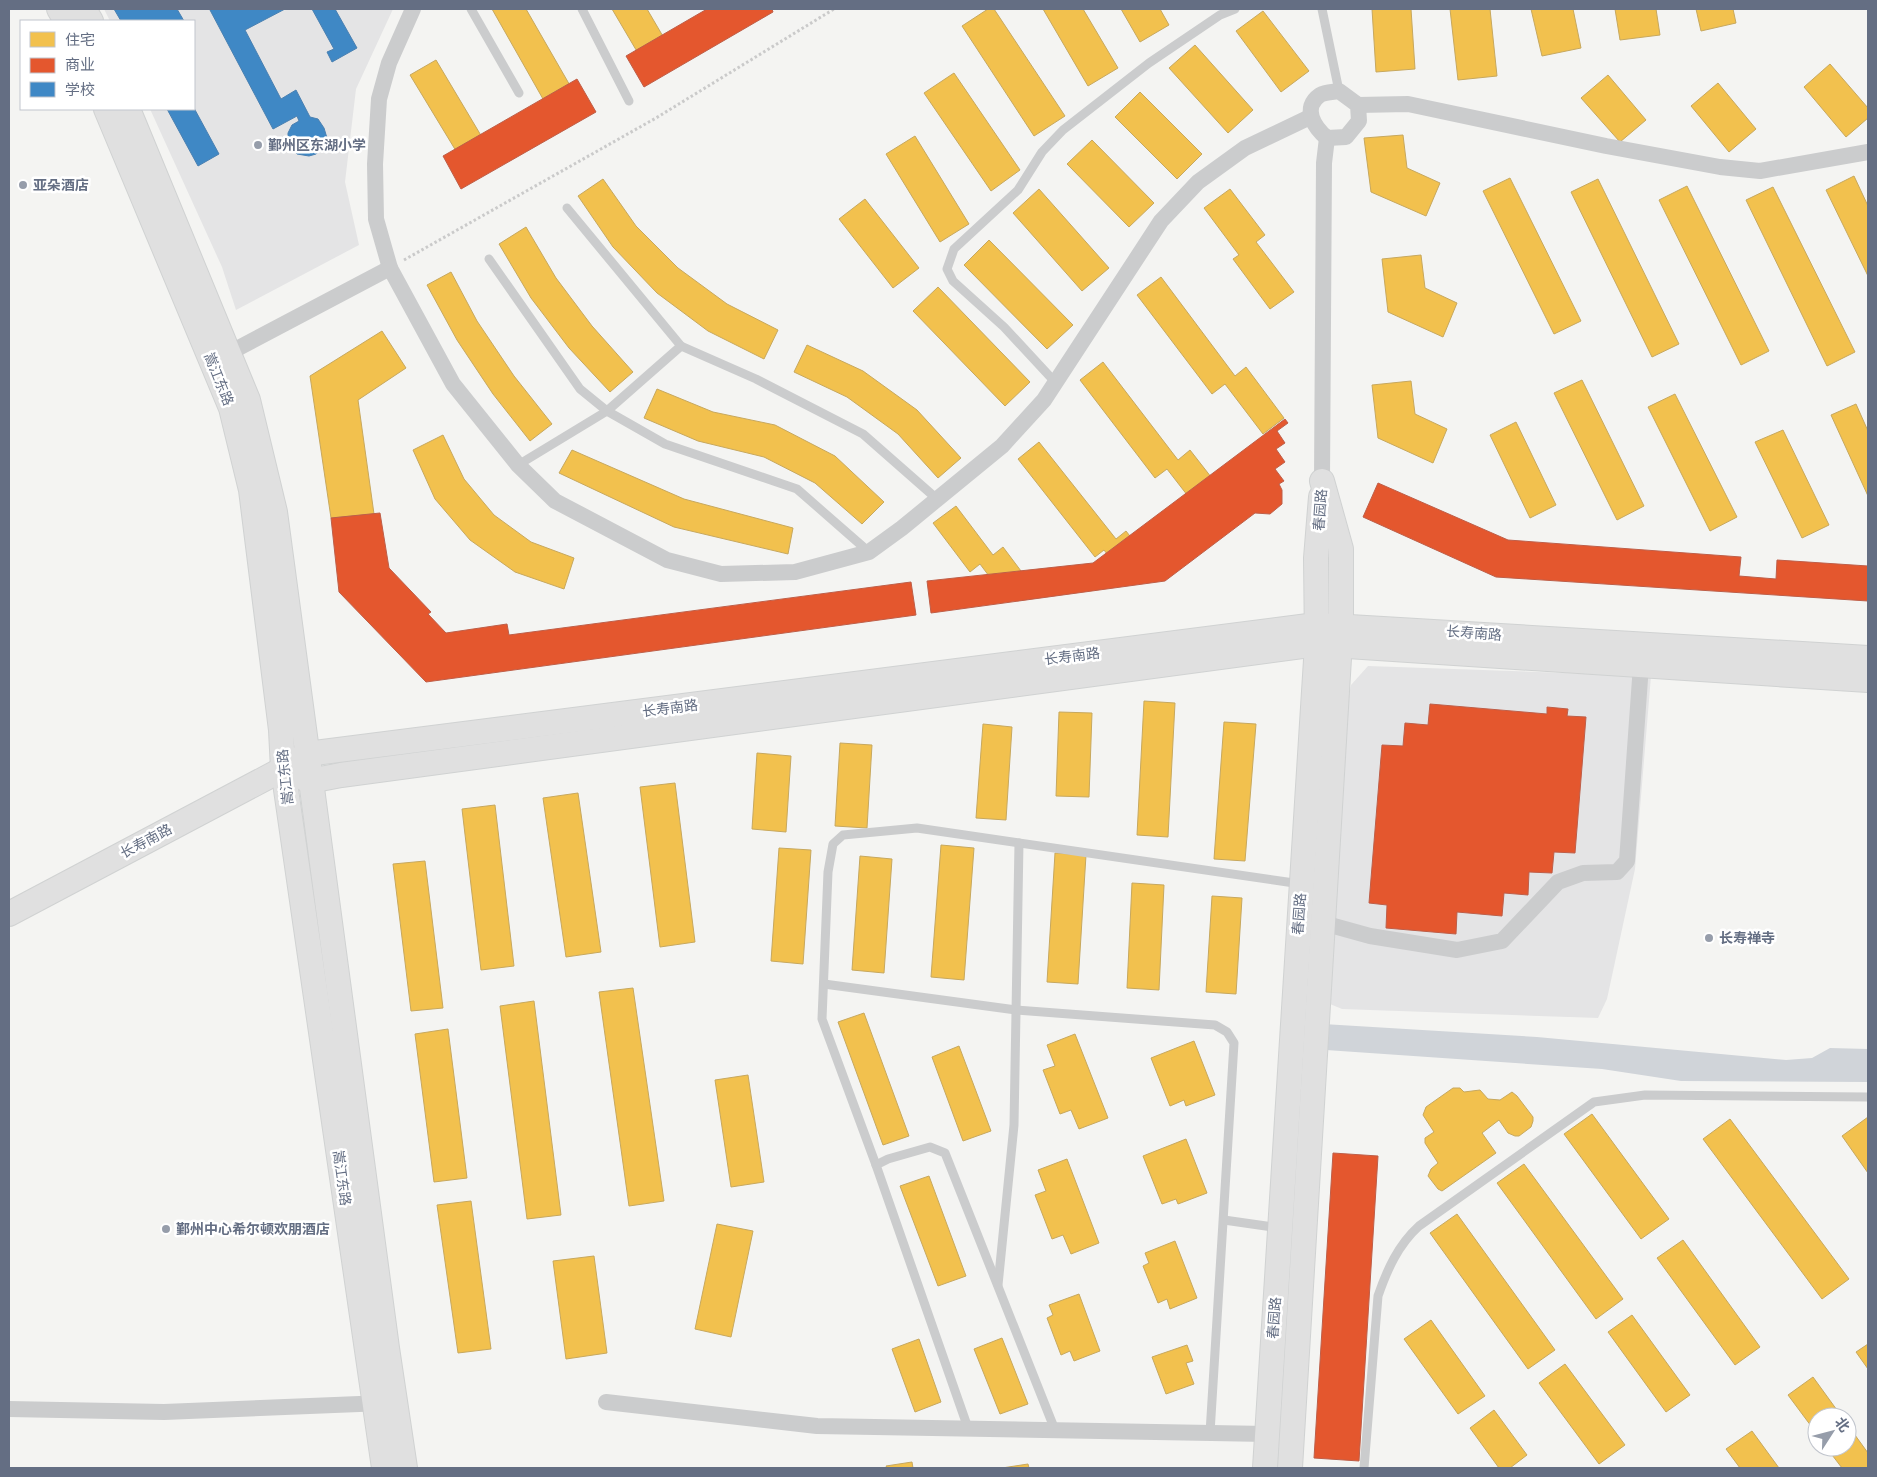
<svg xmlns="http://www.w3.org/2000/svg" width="1877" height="1477" viewBox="0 0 1877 1477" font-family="'Archivo Narrow','Noto Sans SC',sans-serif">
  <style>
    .built { fill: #e4e4e5 }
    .water { fill: #d0d4d9 }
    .homes { fill: #f2c14e; stroke: #c7a85e }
    .shops { fill: #e4572e; stroke: #be5e48 }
    .schools { fill: #3f88c5; stroke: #4a80b1 }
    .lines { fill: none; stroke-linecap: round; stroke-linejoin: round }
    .secondary-casing { stroke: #d0d2d2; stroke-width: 26 }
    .path { stroke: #cacaca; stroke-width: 3; stroke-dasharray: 2.5 2.5; stroke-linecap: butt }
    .lane { stroke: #cbcccd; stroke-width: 9 }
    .street { stroke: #cbcccd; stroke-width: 16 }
    .secondary { stroke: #e0e0e0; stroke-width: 24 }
    .poi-dot { fill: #969daa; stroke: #fff; stroke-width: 2 }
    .labels { text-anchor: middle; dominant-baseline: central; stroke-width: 5; stroke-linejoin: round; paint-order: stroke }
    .poi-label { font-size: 14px; font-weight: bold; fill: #646e83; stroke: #fff; text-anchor: start }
    .street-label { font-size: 14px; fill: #646e83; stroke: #fff }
  </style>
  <rect width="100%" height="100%" fill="#f4f4f2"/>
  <g class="built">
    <polygon points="104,9 393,9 356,89 345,182 359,245 236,310 222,267 150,109 194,109 194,21 110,21"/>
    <polygon points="1368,666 1651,676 1635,869 1607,999 1598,1018 1342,1009 1330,1004 1346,709 1351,685"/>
  </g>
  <polygon class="water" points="1323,1024 1537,1037 1786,1060 1812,1058 1830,1048 1868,1049 1868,1082 1681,1081 1602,1069 1326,1050"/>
  <g class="homes">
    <polygon points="492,9 526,9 587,115 560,129"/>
    <polygon points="612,9 647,9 678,62 652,77"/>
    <polygon points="728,9 764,9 767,13 740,28"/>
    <polygon points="988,9 994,9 1065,116 1034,136 962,26"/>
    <polygon points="1043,9 1083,9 1118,68 1088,86"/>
    <polygon points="1121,9 1160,9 1169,25 1140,42"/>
    <polygon points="1372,9 1411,9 1415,69 1376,72"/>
    <polygon points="1450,9 1490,9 1497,76 1458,80"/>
    <polygon points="1531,9 1573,9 1581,48 1542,56"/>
    <polygon points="1615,9 1656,9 1660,35 1620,40"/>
    <polygon points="1696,9 1733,9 1736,23 1701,31"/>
    <polygon points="1263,11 1309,71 1281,92 1236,31"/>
    <polygon points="1195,45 1253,110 1228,133 1169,68"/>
    <polygon points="436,60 498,164 473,179 410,75"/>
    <polygon points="1830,64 1868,108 1868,118 1846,137 1804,87"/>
    <polygon points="954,73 1020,170 991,191 924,93"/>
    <polygon points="1608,75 1646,120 1620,142 1581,98"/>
    <polygon points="1718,83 1756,129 1729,152 1691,106"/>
    <polygon points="1140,92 1202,154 1177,179 1115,117"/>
    <polygon points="1403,135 1407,168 1440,183 1426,216 1371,192 1364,138"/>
    <polygon points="915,136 969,224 940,242 886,154"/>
    <polygon points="1092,140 1154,203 1129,227 1067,164"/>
    <polygon points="1854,176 1868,206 1868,276 1826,190"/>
    <polygon points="1510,178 1581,321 1554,334 1483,191"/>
    <polygon points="603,179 636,226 678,268 727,304 778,330 764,359 708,331 657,293 613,247 578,196"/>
    <polygon points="1598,179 1679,344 1652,357 1571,192"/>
    <polygon points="1687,186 1769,351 1741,365 1659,200"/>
    <polygon points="1773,187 1855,352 1827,366 1746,200"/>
    <polygon points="1039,189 1109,268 1082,291 1013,213"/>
    <polygon points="1230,189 1265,235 1256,242 1294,292 1270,309 1233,259 1239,255 1204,208"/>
    <polygon points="865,199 919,268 893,288 839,219"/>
    <polygon points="526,227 556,278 592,326 633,372 610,392 569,348 531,298 499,244"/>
    <polygon points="989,240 1073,325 1047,349 964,265"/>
    <polygon points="1421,255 1425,288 1457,303 1443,337 1388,312 1382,259"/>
    <polygon points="451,272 477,321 514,376 552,424 530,441 493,394 457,340 427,285"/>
    <polygon points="1161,277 1235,376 1246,367 1284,418 1263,434 1225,384 1212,394 1137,295"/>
    <polygon points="938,287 1030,382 1005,406 913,311"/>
    <polygon points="382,331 406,368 358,400 374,514 331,518 310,376"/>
    <polygon points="807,345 863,371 917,410 961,458 938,478 898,434 847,397 794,372"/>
    <polygon points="1103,362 1178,460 1190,450 1229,500 1205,518 1167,469 1155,478 1080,380"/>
    <polygon points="1582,380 1644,506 1617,520 1554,393"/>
    <polygon points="1411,381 1415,414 1447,429 1433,463 1378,438 1372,385"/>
    <polygon points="657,389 713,412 775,425 835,456 884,502 862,524 815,483 764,457 698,441 644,418"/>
    <polygon points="1675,394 1737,517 1710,531 1648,407"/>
    <polygon points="1856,404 1868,431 1868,496 1831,415"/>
    <polygon points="1516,422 1556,505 1530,518 1490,435"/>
    <polygon points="1783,430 1829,525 1802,538 1755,442"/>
    <polygon points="443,435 464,479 494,515 531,542 574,558 564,589 515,572 470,540 435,499 413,450"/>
    <polygon points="1039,442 1116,539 1126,531 1154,567 1131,585 1104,550 1095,557 1018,459"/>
    <polygon points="572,450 684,499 793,528 788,554 674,527 559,473"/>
    <polygon points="1379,489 1508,547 1497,571 1368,514"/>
    <polygon points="956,506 993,555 1003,547 1030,583 1007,600 980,564 970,572 933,523"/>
    <polygon points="374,517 382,573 374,574 375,581 342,585 333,523"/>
    <polygon points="1549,548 1735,563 1733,589 1547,574"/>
    <polygon points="1779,564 1868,570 1868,597 1777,591"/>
    <polygon points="388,579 408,600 413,595 427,610 422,615 441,635 422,652 417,646 406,656 365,612 376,602 370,596"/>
    <polygon points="900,586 904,614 715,639 711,611"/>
    <polygon points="687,614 690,642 549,661 545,633"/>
    <polygon points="506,627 512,663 436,676 434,664 447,662 443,637"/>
    <polygon points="1144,701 1175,703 1168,837 1137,835"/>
    <polygon points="1059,712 1092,713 1089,797 1056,796"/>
    <polygon points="1224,722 1256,724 1245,861 1214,859"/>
    <polygon points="983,724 1012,727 1006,820 976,818"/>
    <polygon points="840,743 872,745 867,828 835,826"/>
    <polygon points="757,753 791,756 786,832 752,829"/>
    <polygon points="675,783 695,942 660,947 640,787"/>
    <polygon points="578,793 601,952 566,957 543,798"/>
    <polygon points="495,805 514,966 481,970 462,809"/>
    <polygon points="941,845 974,848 964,980 931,977"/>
    <polygon points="779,848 811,850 803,964 771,961"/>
    <polygon points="1055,853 1086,855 1078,984 1047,982"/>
    <polygon points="860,856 892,859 884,973 852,970"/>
    <polygon points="425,861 443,1008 411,1011 393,864"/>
    <polygon points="1132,883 1164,885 1159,990 1127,988"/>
    <polygon points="1212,896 1242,898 1236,994 1206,992"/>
    <polygon points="633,988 664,1201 629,1206 599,992"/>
    <polygon points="534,1001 561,1215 527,1219 500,1006"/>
    <polygon points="864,1013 909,1136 883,1145 838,1022"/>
    <polygon points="448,1029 467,1178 434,1182 415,1034"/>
    <polygon points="1075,1034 1108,1118 1079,1129 1071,1110 1060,1114 1043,1070 1055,1066 1047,1045"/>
    <polygon points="1194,1041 1215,1095 1186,1106 1184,1100 1170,1106 1151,1058"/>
    <polygon points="959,1046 991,1131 963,1141 932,1057"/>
    <polygon points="748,1075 764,1182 731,1187 715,1080"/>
    <polygon points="1453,1088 1460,1088 1464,1092 1480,1090 1488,1099 1500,1100 1512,1092 1517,1096 1533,1117 1533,1121 1531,1127 1519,1136 1515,1136 1508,1133 1499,1120 1482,1133 1496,1153 1442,1191 1438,1189 1428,1176 1431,1169 1438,1163 1425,1143 1425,1138 1434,1132 1423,1115 1426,1107"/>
    <polygon points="1592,1114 1669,1219 1641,1239 1564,1134"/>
    <polygon points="1868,1117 1868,1173 1842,1136"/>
    <polygon points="1730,1119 1849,1279 1822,1299 1703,1139"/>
    <polygon points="1186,1139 1207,1193 1178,1204 1176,1199 1162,1204 1143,1156"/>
    <polygon points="1067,1159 1099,1243 1071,1254 1063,1235 1052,1239 1035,1195 1046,1191 1038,1170"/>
    <polygon points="1342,1164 1374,1166 1369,1248 1337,1246"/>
    <polygon points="1524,1164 1623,1299 1596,1319 1497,1183"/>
    <polygon points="929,1176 966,1276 938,1286 900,1186"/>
    <polygon points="471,1201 491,1349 458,1353 437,1205"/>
    <polygon points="1457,1214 1555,1350 1528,1369 1430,1233"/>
    <polygon points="717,1224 753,1231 731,1337 695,1329"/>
    <polygon points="1683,1240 1760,1347 1735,1365 1657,1258"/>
    <polygon points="1175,1241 1197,1298 1170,1309 1167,1299 1158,1303 1143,1266 1149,1263 1145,1253"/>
    <polygon points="594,1256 607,1353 566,1359 553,1261"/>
    <polygon points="1335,1265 1366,1267 1361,1348 1330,1346"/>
    <polygon points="1079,1294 1100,1351 1074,1361 1070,1351 1061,1355 1047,1318 1053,1315 1049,1305"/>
    <polygon points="1632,1315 1690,1395 1666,1412 1608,1332"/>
    <polygon points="1431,1320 1485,1396 1458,1414 1404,1339"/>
    <polygon points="1002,1338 1028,1404 1000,1414 974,1349"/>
    <polygon points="919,1339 941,1402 915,1412 892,1349"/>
    <polygon points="1868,1344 1868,1369 1856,1352"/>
    <polygon points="1187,1345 1193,1361 1186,1363 1194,1384 1166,1394 1152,1357"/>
    <polygon points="1565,1364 1625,1445 1599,1464 1539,1383"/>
    <polygon points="1330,1365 1361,1367 1356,1449 1325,1447"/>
    <polygon points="1813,1377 1842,1417 1817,1417 1817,1434 1788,1395"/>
    <polygon points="1494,1410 1527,1455 1510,1468 1499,1468 1470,1428"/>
    <polygon points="1847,1424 1868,1453 1868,1468 1842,1468 1826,1447 1847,1447"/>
    <polygon points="1752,1431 1779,1468 1740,1468 1726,1449"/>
    <polygon points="912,1462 913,1468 887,1468 886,1466"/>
    <polygon points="1028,1464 1029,1468 1002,1468"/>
  </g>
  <g class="shops">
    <polygon points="707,9 772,9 773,12 644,87 626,56"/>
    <polygon points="577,79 596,112 461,189 443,156"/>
    <polygon points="1285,419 1288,423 1277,431 1285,443 1276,449 1285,462 1275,469 1284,481 1279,484 1282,490 1282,504 1270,514 1255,513 1165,581 931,613 927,581 1093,563"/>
    <polygon points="1378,483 1508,540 1741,557 1739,576 1776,579 1777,560 1868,566 1868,601 1496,577 1363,517"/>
    <polygon points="380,513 389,568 431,612 428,614 446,633 507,624 509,635 911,582 916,615 426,682 339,592 331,518"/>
    <polygon points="1430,704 1547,714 1547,707 1568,709 1567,716 1586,717 1575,853 1554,852 1552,873 1529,872 1528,895 1504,893 1502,916 1457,912 1456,934 1386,928 1387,905 1369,903 1382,745 1403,746 1405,723 1428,725"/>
    <polygon points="1333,1153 1378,1156 1359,1461 1314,1458"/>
  </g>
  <g class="schools">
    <polygon points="114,9 177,9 184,21 121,21"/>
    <polygon points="213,9 285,9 245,30 281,99 296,90 310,117 318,119 324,128 327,138 323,148 316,154 309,156 297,154 288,143 288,133 292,125 299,121 297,116 273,129 210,10"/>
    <polygon points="312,9 335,9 357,48 332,62 327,52 334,49"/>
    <polygon points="194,108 219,154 198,166 167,109"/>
  </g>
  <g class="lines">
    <g class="secondary-casing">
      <g id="secondary">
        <polyline points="59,9 66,21"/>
        <polyline points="84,9 91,21"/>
        <polyline points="106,109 231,408 251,490 281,730 283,769 384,1468"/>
        <polyline points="128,109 248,400 275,512 387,1348 405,1468"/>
        <polyline points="283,769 310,781 341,775 1317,644 1868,680"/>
        <polyline points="9,914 283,769 307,754 1316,625 1868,658"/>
        <polyline points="1265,1468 1317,644 1316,558 1321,497"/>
        <polyline points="1290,1468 1341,625 1341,549 1322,481"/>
      </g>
    </g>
    <polyline class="path" points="404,260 656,118 834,9"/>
    <g class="lane">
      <polyline points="471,9 519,93"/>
      <polyline points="582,9 629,101"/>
      <polyline points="1322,9 1339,91"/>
      <polyline points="567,208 681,346 756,379 863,434 937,499"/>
      <polyline points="489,259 580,389 607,411 665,444 797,489 869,552"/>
      <polyline points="1055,382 1004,327 953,281 947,269 954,249 1018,190 1042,152 1063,130 1149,63 1220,15 1235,9"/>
      <polyline points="518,465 607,411 681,346"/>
      <polyline points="824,984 1016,1010 1215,1025 1227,1032 1234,1043 1210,1433"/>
      <polyline points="876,1165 822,1019 828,872 833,844 843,835 917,828 1301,884"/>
      <polyline points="1224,1220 1280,1228"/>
      <polyline points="998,1285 1014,1125 1019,843"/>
      <polyline points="968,1428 876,1165 888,1159 930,1147 945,1153 1055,1430"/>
      <path d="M 1364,1468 L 1378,1296 C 1387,1270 1398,1245 1419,1226 L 1594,1102 L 1645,1095 L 1868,1097"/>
    </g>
    <g class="street">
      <polyline points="413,9 389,63 379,99 375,164 376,219 390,268 453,384 518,465 555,501 667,560 721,574 795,572 869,552 902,528 1002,446 1044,400 1161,221 1198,182 1245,148 1310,117"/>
      <path d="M 1339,91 L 1358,105 L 1359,121 L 1346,137 L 1327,138 C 1315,128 1301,108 1320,95 C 1325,92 1334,92 1339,91 Z"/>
      <polyline points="1358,105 1408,104 1606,146 1720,167 1760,171 1868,152"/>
      <polyline points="229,353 390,268"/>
      <polyline points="1322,481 1324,163 1327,138"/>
      <polyline points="1323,923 1370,936 1457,950 1502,941 1558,882 1583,873 1617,872 1627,861 1641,665"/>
      <polyline points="606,1402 817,1426 1267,1434"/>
      <polyline points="9,1409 164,1412 384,1403"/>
    </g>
    <use href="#secondary" class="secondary"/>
  </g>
  <g class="poi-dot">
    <circle cx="258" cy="145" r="5"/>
    <circle cx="23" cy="185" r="5"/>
    <circle cx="1709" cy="938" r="5"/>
    <circle cx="166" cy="1229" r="5"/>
  </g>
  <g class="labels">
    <g class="poi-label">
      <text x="268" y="145">鄞州区东湖小学</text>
      <text x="33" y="185">亚朵酒店</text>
      <text x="1719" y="938">长寿禅寺</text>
      <text x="176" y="1229">鄞州中心希尔顿欢朋酒店</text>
    </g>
    <g class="street-label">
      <text transform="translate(219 379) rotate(68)">嵩江东路</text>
      <text transform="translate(1320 510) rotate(-86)">春园路</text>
      <text transform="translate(1474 633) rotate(4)">长寿南路</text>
      <text transform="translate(1072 656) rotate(-7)">长寿南路</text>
      <text transform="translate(670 708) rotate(-7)">长寿南路</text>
      <text transform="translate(285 777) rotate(-96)">嵩江东路</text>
      <text transform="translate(146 841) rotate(-28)">长寿南路</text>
      <text transform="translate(1299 914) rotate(-86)">春园路</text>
      <text transform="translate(342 1178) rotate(82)">嵩江东路</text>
      <text transform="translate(1274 1318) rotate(-86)">春园路</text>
    </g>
  </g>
  <rect width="1877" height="1477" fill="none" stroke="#646e83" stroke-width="20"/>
  <rect x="20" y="20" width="175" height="90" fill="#ffffff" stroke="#c1c5cd"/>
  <rect x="30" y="32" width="25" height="15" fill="#f2c14e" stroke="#c1c5cd"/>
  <text x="65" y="45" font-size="15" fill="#646e83">住宅</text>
  <rect x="30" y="58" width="25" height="15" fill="#e4572e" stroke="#c1c5cd"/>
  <text x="65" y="70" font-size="15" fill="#646e83">商业</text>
  <rect x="30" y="82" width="25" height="15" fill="#3f88c5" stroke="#c1c5cd"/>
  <text x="65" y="95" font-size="15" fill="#646e83">学校</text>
  <g transform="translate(1832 1432) rotate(54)"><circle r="24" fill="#ffffff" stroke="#c1c5cd"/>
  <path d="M0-4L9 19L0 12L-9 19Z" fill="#969daa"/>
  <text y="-8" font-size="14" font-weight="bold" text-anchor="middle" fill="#646e83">北</text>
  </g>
</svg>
